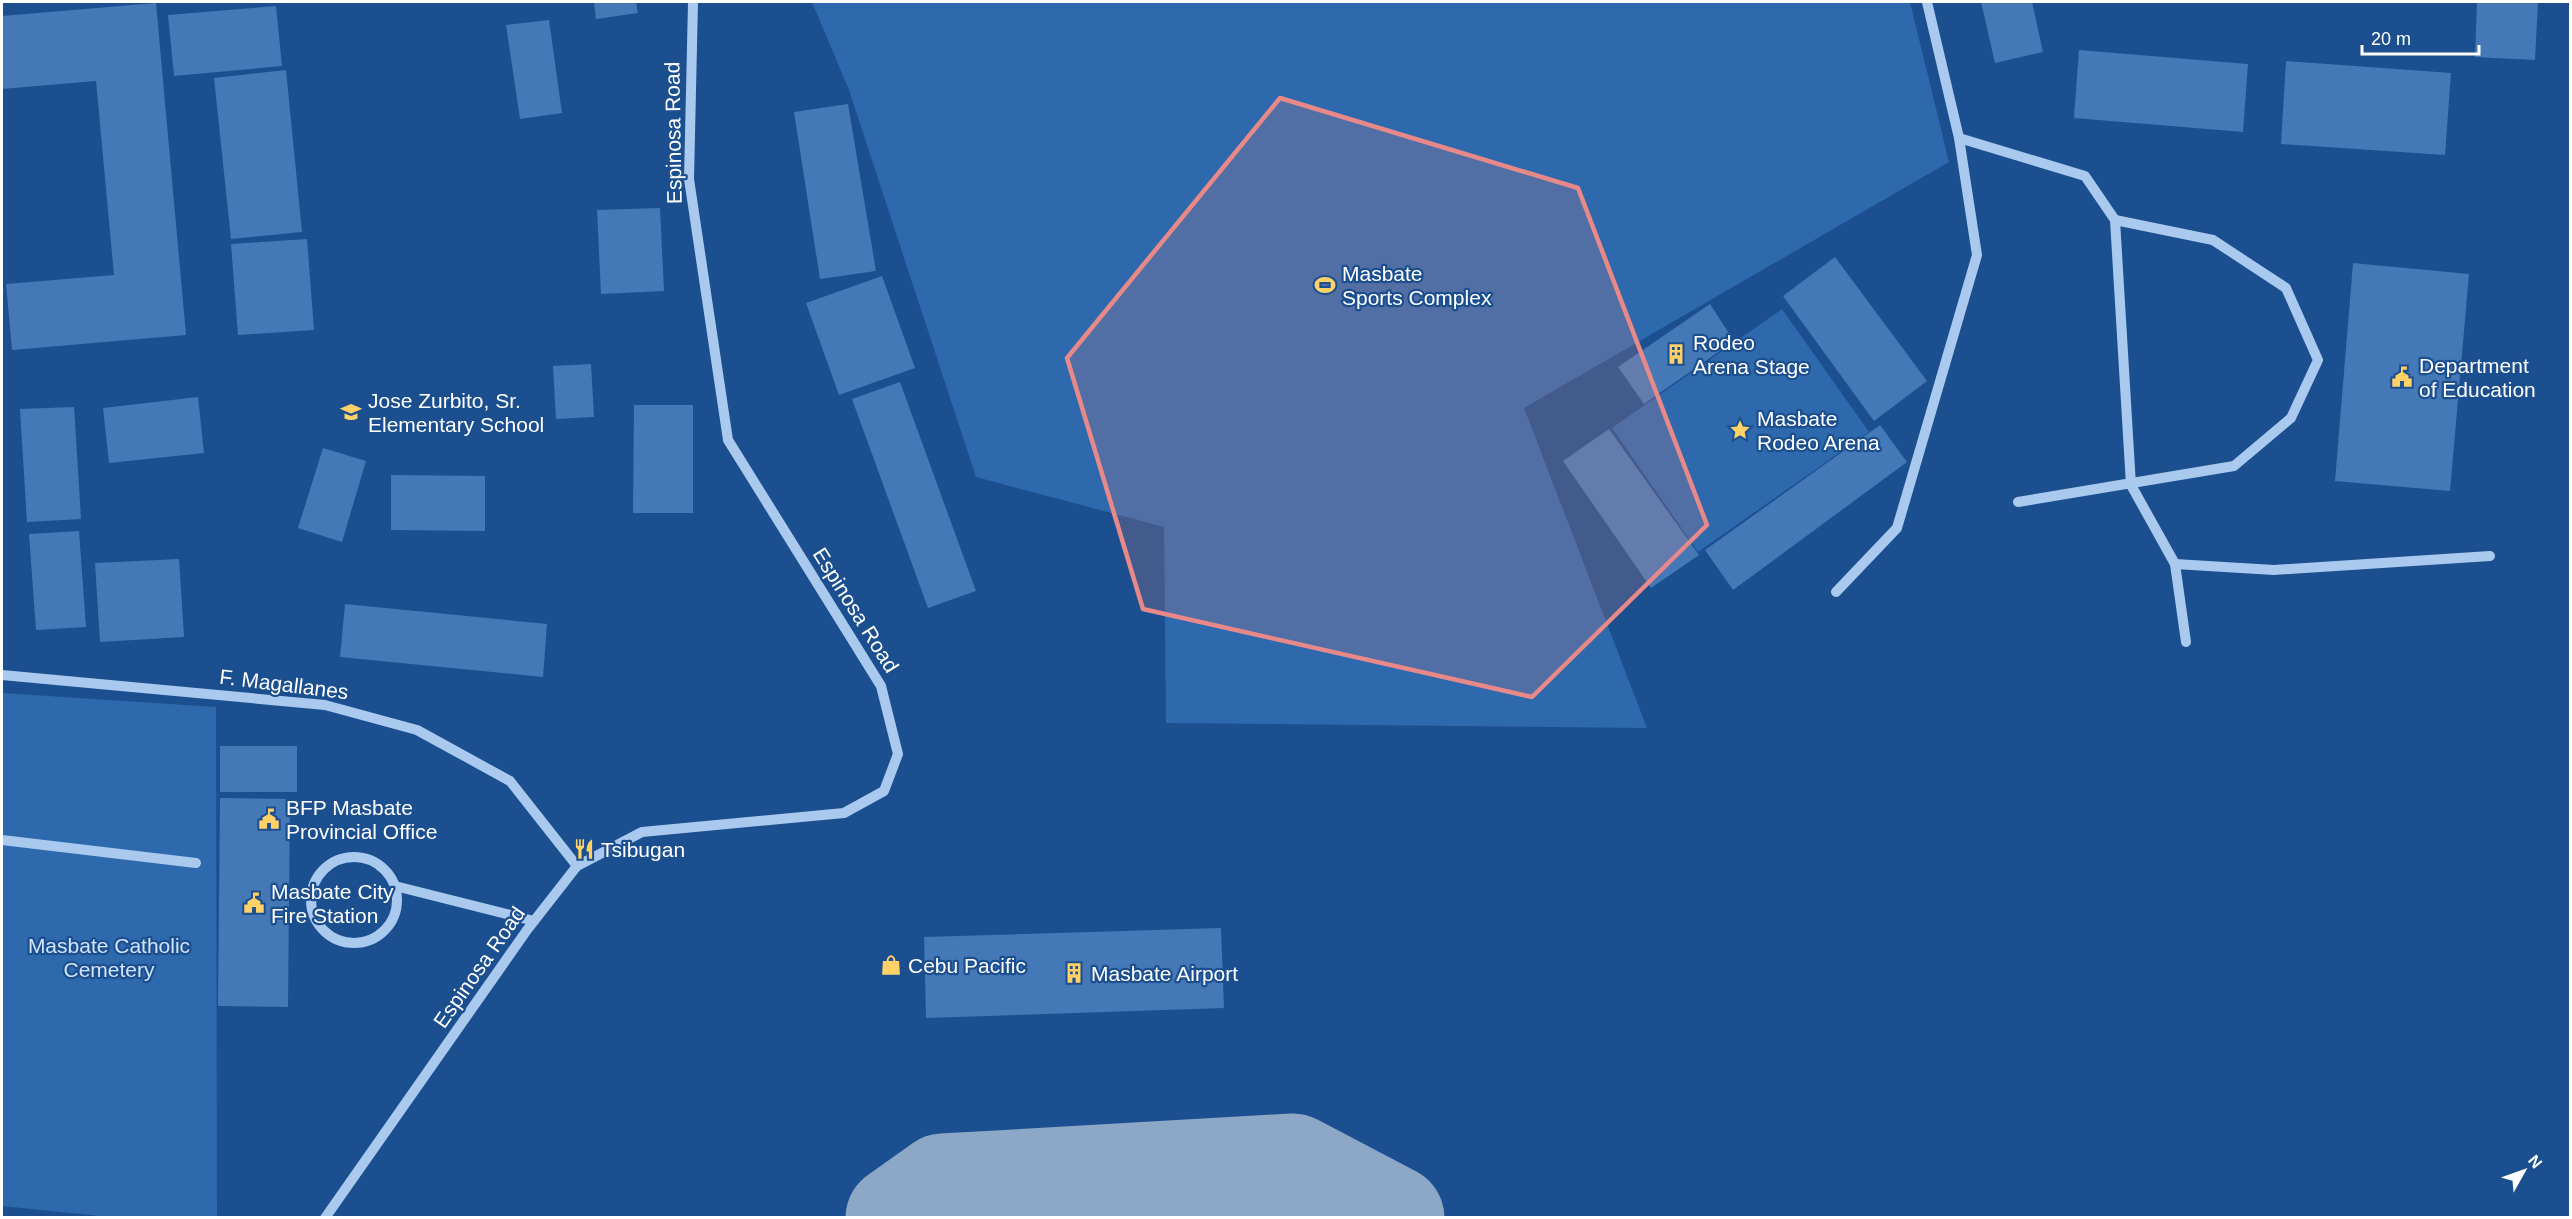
<svg xmlns="http://www.w3.org/2000/svg" width="2572" height="1219" viewBox="0 0 2572 1219" font-family="Helvetica,sans-serif">
  <style>
    .green { fill: #2e69ad }
    .lines { fill: none; stroke-linecap: round; stroke-linejoin: round }
    .taxiway { stroke: #8da7c7; stroke-width: 105 }
    .building { fill: #4478b7 }
    .minor { stroke: #a9c9ee; stroke-width: 10 }
    .marked { fill: #e88989; fill-opacity: 0.2; stroke: #e88989; stroke-width: 4.5; stroke-linejoin: round }
    .labels { text-anchor: middle; dominant-baseline: central; stroke-width: 4.5; stroke-linejoin: round; paint-order: stroke }
    .street-label { font-size: 21px; fill: #fff; stroke: #1b4f8f }
    .poi-label { font-size: 21px; fill: #fff; stroke: #1b4f8f; text-anchor: start }
    .park-label { font-size: 21px; fill: #cfe3fa; stroke: #1b4f8f }
  </style>
  <rect width="100%" height="100%" fill="#1b4f8f"/>
  <g class="green">
    <polygon points="812,2 1910,2 1949,162 1524,408 1647,728 1166,723 1164,527 976,477 849,90"/>
    <polygon points="1782,309 1869,432 1698,552 1612,428"/>
    <polygon points="2,693 216,707 217,1217 110,1217 2,1206"/>
  </g>
  <g class="lines">
    <polyline class="taxiway" points="898,1218 943,1186 1293,1166 1392,1218"/>
  </g>
  <g class="building">
    <polygon points="594,2 636,2 638,13 596,19"/>
    <polygon points="1981,2 2032,2 2043,52 1995,63"/>
    <polygon points="2477,2 2538,2 2535,60 2475,57"/>
    <polygon points="156,3 186,335 12,350 6,284 114,275 96,81 2,89 2,16"/>
    <polygon points="276,6 282,66 174,76 168,15"/>
    <polygon points="549,20 562,113 520,119 506,25"/>
    <polygon points="2079,50 2248,64 2243,132 2074,118"/>
    <polygon points="2286,61 2451,73 2445,155 2281,144"/>
    <polygon points="286,70 302,232 231,239 214,78"/>
    <polygon points="848,104 876,271 820,279 794,112"/>
    <polygon points="660,208 664,291 601,294 597,210"/>
    <polygon points="307,239 314,330 238,335 231,244"/>
    <polygon points="1835,257 1927,381 1874,421 1783,296"/>
    <polygon points="2353,263 2469,274 2450,491 2335,481"/>
    <polygon points="882,276 915,368 839,395 806,303"/>
    <polygon points="1710,304 1734,341 1644,404 1618,367"/>
    <polygon points="591,364 594,417 556,419 553,366"/>
    <polygon points="900,382 976,591 928,608 852,399"/>
    <polygon points="198,397 204,453 109,463 103,408"/>
    <polygon points="634,405 693,405 693,513 633,513"/>
    <polygon points="74,407 81,519 27,522 20,409"/>
    <polygon points="1880,425 1907,462 1733,590 1705,550"/>
    <polygon points="1609,429 1699,555 1651,588 1563,461"/>
    <polygon points="323,448 366,461 342,542 298,528"/>
    <polygon points="391,475 485,476 485,531 391,530"/>
    <polygon points="79,531 86,627 36,630 29,534"/>
    <polygon points="179,559 184,637 100,642 95,563"/>
    <polygon points="345,604 547,624 543,677 340,657"/>
    <rect x="220" y="746" width="77" height="46"/>
    <polygon points="220,798 290,799 288,1007 218,1006"/>
    <polygon points="1221,928 1224,1008 926,1018 924,937"/>
  </g>
  <g class="lines">
    <g class="minor">
      <polyline points="1959,138 2085,176 2115,220 2131,485 2175,564 2186,642"/>
      <polyline points="2018,502 2234,466 2291,418 2318,360 2286,288 2213,240 2115,220"/>
      <polyline points="2175,564 2274,570 2490,556"/>
      <polyline points="1836,592 1897,528 1977,255 1959,138 1927,2"/>
      <polyline points="2,675 325,705 417,730 510,781 577,866"/>
      <polyline points="2,840 196,863"/>
      <circle cx="354" cy="900" r="43"/>
      <polyline points="395,886 534,921"/>
      <polyline points="325,1218 527,930 577,866 642,832 844,813 884,791 898,754 881,686 728,440 689,179 693,2"/>
    </g>
  </g>
  <path class="marked" d="M 1280,98 L 1578,188 L 1707,525 L 1532,697 L 1143,609 L 1067,358 Z"/>
  <defs>
    <g id="stadium-bare" transform="scale(1.62)"><path d="M0-5a6.5 5 0 1 0 0 10a6.5 5 0 1 0 0-10ZM-3.5-1.8h7v3.6h-7Z" fill="#ffd166" stroke="#1b4f8f" stroke-width="2.5" paint-order="stroke"/></g>
    <g id="building-bare" transform="scale(1.62)"><path d="M-4-6H4V6H1V3H-1V6H-4ZM-2.5-4.3h1.7v1.8h-1.7ZM.8-4.3h1.7v1.8H.8ZM-2.5-1h1.7V.8h-1.7ZM.8-1h1.7V.8H.8Z" fill="#ffd166" stroke="#1b4f8f" stroke-width="2.5" paint-order="stroke"/></g>
    <g id="civic-bare" transform="scale(1.62)"><path d="M-.6-6.5H3V-4.5H.6V-3L4-1V1h2V6H-6V1h2V-1L-.6-3ZM-1.2 2.5V6h2.4V2.5Z" fill="#ffd166" stroke="#1b4f8f" stroke-width="2.5" paint-order="stroke"/></g>
    <g id="school-bare" transform="scale(1.62)"><path d="M0-5L7-2L0 1L-7-2ZM-4 1L0 2.5L4 1V4Q0 6-4 4Z" fill="#ffd166" stroke="#1b4f8f" stroke-width="2.5" paint-order="stroke"/></g>
    <g id="sight-bare" transform="scale(1.62)"><path d="M0-6L1.8-2.2L6-1.7L2.9 1.2L3.7 5.4L0 3.3L-3.7 5.4L-2.9 1.2L-6-1.7L-1.8-2.2Z" fill="#ffd166" stroke="#1b4f8f" stroke-width="2.5" paint-order="stroke"/></g>
    <g id="restaurant-bare" transform="scale(1.62)"><path d="M-5-6h1v4h1v-4h1v4h1v-4h1v5L-1.5 .5V6h-2V.5L-5-1ZM5-6V6H3V1.5H1.5Q1.5-4 5-6Z" fill="#ffd166" stroke="#1b4f8f" stroke-width="2.5" paint-order="stroke"/></g>
    <g id="shop-bare" transform="scale(1.62)"><path d="M-5-2.5h2.3a2.7 3.5 0 0 1 5.4 0H5L5.5 6h-11ZM-1.5-2.5h3a1.5 2.3 0 0 0-3 0Z" fill="#ffd166" stroke="#1b4f8f" stroke-width="2.5" paint-order="stroke"/></g>
  </defs>
  <g fill-rule="evenodd">
    <use href="#stadium-bare" x="1325" y="285"/>
    <use href="#building-bare" x="1676" y="354"/>
    <use href="#civic-bare" x="2402" y="377"/>
    <use href="#school-bare" x="351" y="412"/>
    <use href="#sight-bare" x="1740" y="430"/>
    <use href="#civic-bare" x="269" y="819"/>
    <use href="#restaurant-bare" x="584" y="849"/>
    <use href="#civic-bare" x="254" y="903"/>
    <use href="#shop-bare" x="891" y="965"/>
    <use href="#building-bare" x="1074" y="973"/>
  </g>
  <g class="labels">
    <g class="street-label">
      <text transform="translate(673 133) rotate(-91)">Espinosa Road</text>
      <text transform="translate(856 610) rotate(58)">Espinosa Road</text>
      <text transform="translate(284 684) rotate(7)">F. Magallanes</text>
      <text transform="translate(479 967) rotate(-55)">Espinosa Road</text>
    </g>
    <g class="poi-label">
      <text x="1342" y="273">Masbate<tspan x="1342" dy="24">Sports Complex</tspan></text>
      <text x="1693" y="342">Rodeo<tspan x="1693" dy="24">Arena Stage</tspan></text>
      <text x="2419" y="365">Department<tspan x="2419" dy="24">of Education</tspan></text>
      <text x="368" y="400">Jose Zurbito, Sr.<tspan x="368" dy="24">Elementary School</tspan></text>
      <text x="1757" y="418">Masbate<tspan x="1757" dy="24">Rodeo Arena</tspan></text>
      <text x="286" y="807">BFP Masbate<tspan x="286" dy="24">Provincial Office</tspan></text>
      <text x="601" y="849">Tsibugan</text>
      <text x="271" y="891">Masbate City<tspan x="271" dy="24">Fire Station</tspan></text>
      <text x="908" y="965">Cebu Pacific</text>
      <text x="1091" y="973">Masbate Airport</text>
    </g>
    <g class="park-label">
      <text x="109" y="945">Masbate Catholic<tspan x="109" dy="24">Cemetery</tspan></text>
    </g>
  </g>
  <rect width="2572" height="1219" fill="none" stroke="#ffffff" stroke-width="6"/>
  <g transform="translate(2524 1171) rotate(50)" stroke="#1b4f8f" stroke-width="4.5" paint-order="stroke">
  <path d="M0-4.5L10 22L0 15L-10 22Z" fill="#ffffff"/>
  <text y="-9" font-size="16" font-weight="bold" text-anchor="middle" fill="#ffffff">N</text>
  </g>
  <path d="M2362 45v9h117v-9" fill="none" stroke="#ffffff" stroke-width="3"/>
  <text x="2371" y="45" font-size="18" fill="#ffffff" stroke="#1b4f8f" stroke-width="4.5" paint-order="stroke">20 m</text>
</svg>
